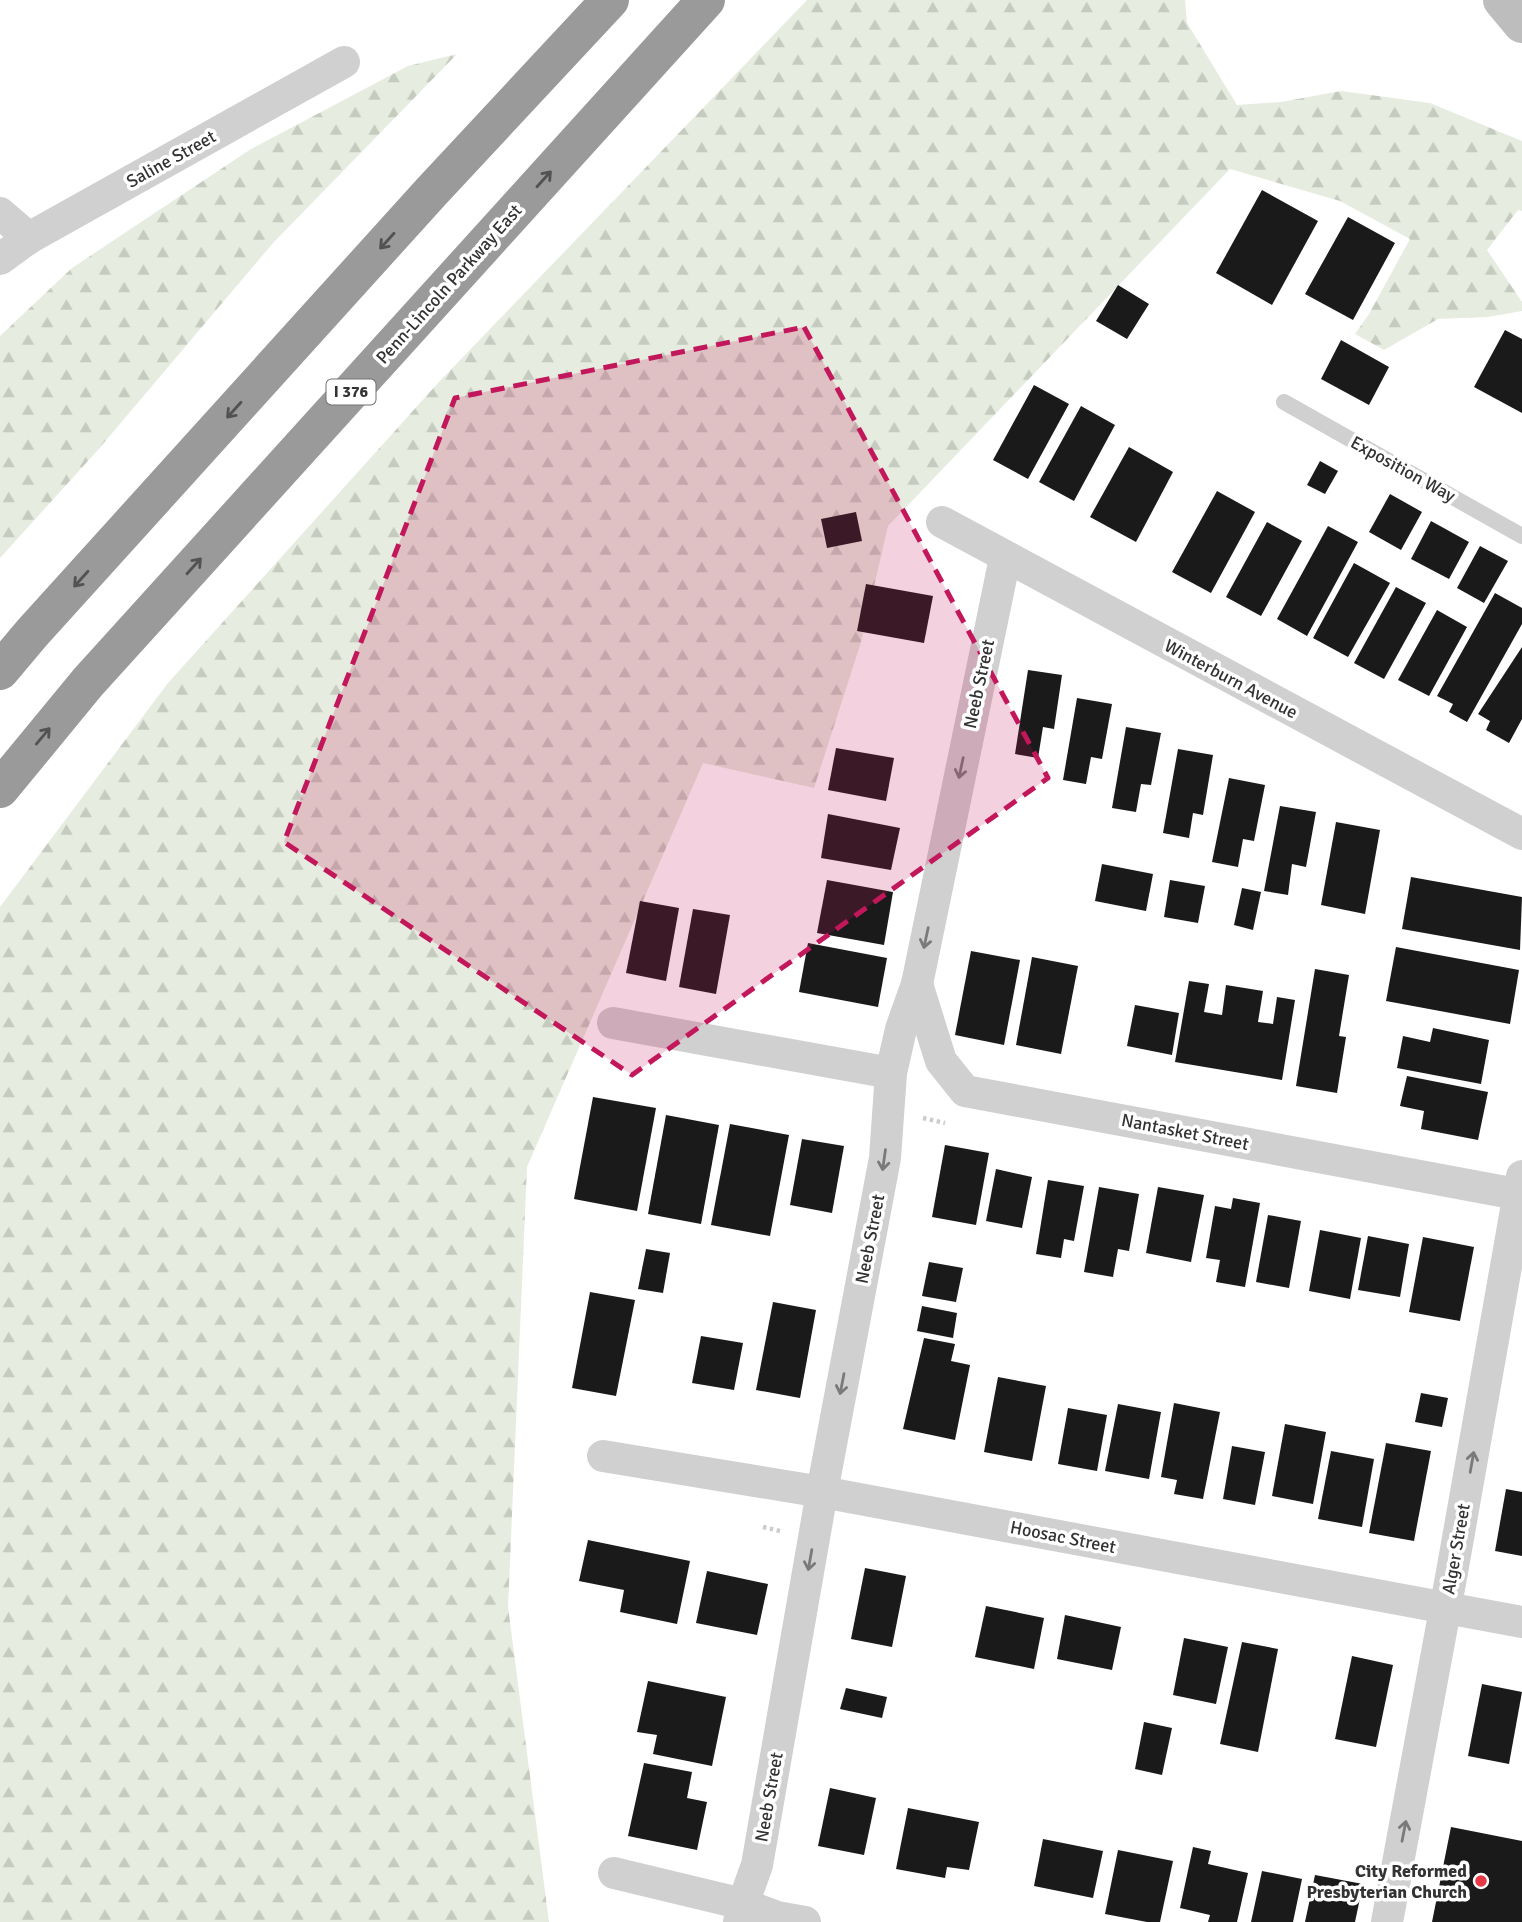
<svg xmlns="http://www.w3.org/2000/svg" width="1522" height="1922" viewBox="0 0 1522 1922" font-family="Signika,sans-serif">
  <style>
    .forest { fill: url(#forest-firs) }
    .building { fill: #1a1a1a }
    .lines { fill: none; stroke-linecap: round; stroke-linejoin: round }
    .path { stroke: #cdcdcd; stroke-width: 4.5; stroke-dasharray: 3.5 3.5; stroke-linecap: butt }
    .service { stroke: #d0d0d0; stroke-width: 16 }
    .minor { stroke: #d0d0d0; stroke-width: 32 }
    .secondary { stroke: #bdbdbd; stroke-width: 38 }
    .motorway { stroke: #9a9a9a; stroke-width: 38 }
    .oneway { stroke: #525252 }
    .oneway2 { stroke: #7a7a7a }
    .marked { fill: #c2185b; fill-opacity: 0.2; stroke: #c2185b; stroke-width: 5; stroke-dasharray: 14 9; stroke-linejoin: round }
    .poi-dot { fill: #e63946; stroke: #fff; stroke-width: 2.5 }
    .labels { text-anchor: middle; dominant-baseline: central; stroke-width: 7; stroke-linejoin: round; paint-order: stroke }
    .shield { fill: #fff; stroke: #707070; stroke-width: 2 }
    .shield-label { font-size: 16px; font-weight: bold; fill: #333 }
    .street-label { font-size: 18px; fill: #333; stroke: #fff }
    .poi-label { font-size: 18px; font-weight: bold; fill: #333; stroke: #fff; text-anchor: end }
  </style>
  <defs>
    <pattern id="forest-firs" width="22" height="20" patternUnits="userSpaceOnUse" patternTransform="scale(1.75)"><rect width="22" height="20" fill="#e6ecdf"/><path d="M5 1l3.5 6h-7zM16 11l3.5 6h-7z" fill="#c6cbc0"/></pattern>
  </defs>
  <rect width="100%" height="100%" fill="#fff"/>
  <g class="forest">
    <polygon points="807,0 1185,0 1187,23 1237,105 1281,102 1341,91 1430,103 1522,141 1522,211 1518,210 1487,250 1522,302 1522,311 1488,317 1438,319 1384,350 1355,334 1369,314 1410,239 1340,201 1230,169 888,526 861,642 814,788 703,763 527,1167 508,1607 549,1922 0,1922 0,907 168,683 438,383"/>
    <polygon points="457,54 273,243 97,451 0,558 0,336 72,268 251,149 408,66"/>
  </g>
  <g class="building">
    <polygon points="1262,190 1318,221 1272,305 1216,273"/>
    <polygon points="1348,217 1395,243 1353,320 1305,294"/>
    <polygon points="1118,285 1149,304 1127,339 1096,321"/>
    <polygon points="1505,330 1522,339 1522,413 1474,387"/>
    <polygon points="1341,340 1389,367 1369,405 1321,379"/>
    <polygon points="1034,385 1069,404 1028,479 993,460"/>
    <polygon points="1081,406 1115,425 1074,501 1039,482"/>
    <polygon points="1129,447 1173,472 1136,542 1090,517"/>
    <polygon points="1320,461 1338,471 1325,494 1307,485"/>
    <polygon points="1217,491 1255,512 1211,593 1172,572"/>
    <polygon points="1390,494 1422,512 1401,550 1369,532"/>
    <polygon points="856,512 862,541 827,548 821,519"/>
    <polygon points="1431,521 1469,542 1449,579 1411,559"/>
    <polygon points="1267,522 1302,541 1261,616 1226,597"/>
    <polygon points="1328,526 1358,542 1307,636 1277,619"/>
    <polygon points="1480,546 1508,561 1484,603 1457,588"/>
    <polygon points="1354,563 1390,583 1348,657 1313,638"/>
    <polygon points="866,584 933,596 924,643 857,631"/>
    <polygon points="1396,587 1426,603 1384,679 1354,663"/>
    <polygon points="1495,593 1522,608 1522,624 1467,722 1449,712 1453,704 1437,696"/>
    <polygon points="1437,610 1467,627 1429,696 1398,680"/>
    <polygon points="1522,647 1522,719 1509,743 1486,730 1490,721 1478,714"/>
    <polygon points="1028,670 1062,675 1054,729 1043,727 1038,758 1015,754"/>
    <polygon points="1077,698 1112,704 1102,759 1091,757 1086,784 1063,780"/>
    <polygon points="1126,727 1161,733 1151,785 1141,784 1136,812 1112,808"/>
    <polygon points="836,748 894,758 886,801 828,790"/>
    <polygon points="1178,749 1213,755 1203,815 1193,813 1189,838 1163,833"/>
    <polygon points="1229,778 1265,785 1254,841 1243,839 1238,867 1212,862"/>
    <polygon points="1280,806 1316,812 1306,867 1292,864 1288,895 1264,891"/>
    <polygon points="828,814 900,828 891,870 821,858"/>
    <polygon points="1336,822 1380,830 1365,914 1321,905"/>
    <polygon points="1102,864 1153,874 1146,911 1095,901"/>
    <polygon points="1411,877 1522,897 1520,950 1402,929"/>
    <polygon points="827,880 893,892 884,945 817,933"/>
    <polygon points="1170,880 1205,886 1198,923 1164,917"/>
    <polygon points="1242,888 1261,892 1253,930 1234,925"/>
    <polygon points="640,901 679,908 666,981 626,973"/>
    <polygon points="693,909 730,915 716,994 679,987"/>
    <polygon points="808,943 887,958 878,1007 799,992"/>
    <polygon points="1396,947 1519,970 1510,1024 1386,1001"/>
    <polygon points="971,951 1020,960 1004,1045 955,1035"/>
    <polygon points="1032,957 1078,966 1061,1054 1016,1045"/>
    <polygon points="1315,969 1349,975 1339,1036 1346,1037 1337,1093 1296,1086"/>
    <polygon points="1189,981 1209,984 1204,1012 1222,1015 1226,985 1263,991 1258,1022 1273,1024 1277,997 1295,1000 1282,1080 1175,1062"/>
    <polygon points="1135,1005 1179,1013 1172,1055 1127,1046"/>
    <polygon points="1433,1028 1489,1040 1481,1084 1397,1068 1403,1036 1430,1042"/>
    <polygon points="1407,1076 1488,1092 1478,1140 1421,1129 1424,1111 1400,1106"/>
    <polygon points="593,1097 656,1108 637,1211 574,1199"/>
    <polygon points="666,1115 719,1125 701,1224 648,1214"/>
    <polygon points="730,1124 789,1135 770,1236 711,1225"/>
    <polygon points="802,1139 844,1146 832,1213 790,1205"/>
    <polygon points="945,1145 989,1153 976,1225 932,1217"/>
    <polygon points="996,1169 1032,1177 1022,1228 986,1221"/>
    <polygon points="1048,1180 1084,1186 1074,1241 1064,1239 1061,1258 1036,1254"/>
    <polygon points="1099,1187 1139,1194 1129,1251 1118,1249 1113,1277 1084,1272"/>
    <polygon points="1158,1187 1204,1195 1191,1262 1146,1253"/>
    <polygon points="1233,1198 1260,1203 1245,1287 1216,1282 1220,1260 1206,1258 1215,1206 1231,1209"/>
    <polygon points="1268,1215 1301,1221 1289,1288 1256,1282"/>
    <polygon points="1320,1230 1361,1238 1350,1299 1309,1291"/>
    <polygon points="1368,1236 1409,1244 1400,1297 1358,1290"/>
    <polygon points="1423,1237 1474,1247 1460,1321 1409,1312"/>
    <polygon points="646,1249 670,1253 663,1293 638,1289"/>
    <polygon points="929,1262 963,1268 956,1302 922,1296"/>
    <polygon points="590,1292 635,1300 616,1396 572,1388"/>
    <polygon points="773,1302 816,1310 800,1398 756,1390"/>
    <polygon points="922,1306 957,1313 953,1338 917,1331"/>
    <polygon points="701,1336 743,1343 734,1390 692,1383"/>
    <polygon points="924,1338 955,1344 951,1361 970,1365 955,1440 903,1429"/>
    <polygon points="998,1377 1046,1386 1032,1461 984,1452"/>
    <polygon points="1421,1393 1448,1398 1442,1427 1415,1422"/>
    <polygon points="1174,1403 1220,1412 1203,1499 1174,1494 1177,1480 1161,1477"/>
    <polygon points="1118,1404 1161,1412 1149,1479 1105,1471"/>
    <polygon points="1068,1408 1107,1415 1097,1471 1058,1464"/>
    <polygon points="1285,1424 1326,1432 1313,1504 1272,1496"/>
    <polygon points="1386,1443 1431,1451 1414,1541 1369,1533"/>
    <polygon points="1232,1446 1265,1452 1255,1505 1223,1499"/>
    <polygon points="1331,1451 1374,1459 1362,1527 1318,1519"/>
    <polygon points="1506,1489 1522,1492 1522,1556 1495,1551"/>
    <polygon points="588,1540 690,1561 677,1624 620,1612 624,1590 579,1581"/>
    <polygon points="865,1568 906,1576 892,1647 851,1639"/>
    <polygon points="707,1571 768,1584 757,1635 696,1623"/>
    <polygon points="986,1606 1044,1618 1034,1669 975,1657"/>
    <polygon points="1065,1615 1121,1627 1112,1670 1057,1659"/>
    <polygon points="1184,1638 1228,1647 1216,1704 1173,1695"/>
    <polygon points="1242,1642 1278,1649 1258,1752 1220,1744"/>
    <polygon points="1352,1656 1393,1665 1376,1747 1335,1739"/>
    <polygon points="648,1681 726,1697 712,1766 653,1754 657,1735 637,1732"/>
    <polygon points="1482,1684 1522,1692 1509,1764 1468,1756"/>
    <polygon points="846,1688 887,1697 882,1718 840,1709"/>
    <polygon points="1144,1722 1172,1728 1162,1775 1135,1769"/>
    <polygon points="644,1763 692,1772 687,1798 707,1802 697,1850 628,1836"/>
    <polygon points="830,1788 876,1798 864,1855 818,1846"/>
    <polygon points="908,1808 979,1822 969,1870 947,1867 945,1878 896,1869"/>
    <polygon points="1451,1827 1522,1841 1522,1922 1432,1922"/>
    <polygon points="1043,1839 1103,1851 1093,1898 1034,1886"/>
    <polygon points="1193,1847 1211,1851 1208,1864 1248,1873 1237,1922 1208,1922 1210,1915 1180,1908"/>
    <polygon points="1118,1850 1173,1861 1160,1922 1147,1922 1105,1914"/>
    <polygon points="1262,1871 1302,1879 1293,1922 1251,1922"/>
    <polygon points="1315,1875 1363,1884 1355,1922 1305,1922"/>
  </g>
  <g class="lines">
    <g class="path">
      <polyline points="923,1118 945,1123"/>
      <polyline points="763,1527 780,1531"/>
    </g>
    <polyline class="service" points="1284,402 1522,536"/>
    <g class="minor">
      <polyline points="0,213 29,238"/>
      <polyline points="0,259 29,238 344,62"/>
      <polyline points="942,522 1522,834"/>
      <polyline points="917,984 941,1061 965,1091 1522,1195"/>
      <polyline points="613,1023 891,1073"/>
      <polyline points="603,1456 822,1492 1522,1622"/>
      <polyline points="614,1873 743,1904 777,1917 805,1922"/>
      <polyline points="739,1922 743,1904 757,1865 822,1492 885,1158 891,1073 901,1029 917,984 1005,558"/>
      <polyline points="1387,1922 1452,1572 1522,1176"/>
    </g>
    <polyline class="secondary" points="1502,0 1522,24"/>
    <g class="motorway">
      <polyline points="0,671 32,633 432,191 610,0"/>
      <polyline points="0,789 88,682 706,0"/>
    </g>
  </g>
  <defs><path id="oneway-shaft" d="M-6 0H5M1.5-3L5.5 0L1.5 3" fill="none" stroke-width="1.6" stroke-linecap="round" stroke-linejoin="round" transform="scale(1.75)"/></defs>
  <g class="oneway">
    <use href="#oneway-shaft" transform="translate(544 179) rotate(-48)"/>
    <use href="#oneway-shaft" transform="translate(387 241) rotate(132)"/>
    <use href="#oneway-shaft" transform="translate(234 410) rotate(132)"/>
    <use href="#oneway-shaft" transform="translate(194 566) rotate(-48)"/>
    <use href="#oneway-shaft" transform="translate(81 579) rotate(132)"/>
    <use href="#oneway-shaft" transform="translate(43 736) rotate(-50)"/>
  </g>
  <g class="oneway2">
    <use href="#oneway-shaft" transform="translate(961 768) rotate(102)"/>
    <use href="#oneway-shaft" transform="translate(926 938) rotate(102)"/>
    <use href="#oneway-shaft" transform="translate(884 1160) rotate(98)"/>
    <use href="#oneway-shaft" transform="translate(842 1384) rotate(101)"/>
    <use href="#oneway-shaft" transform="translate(1472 1462) rotate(-80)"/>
    <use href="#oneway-shaft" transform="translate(810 1560) rotate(100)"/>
    <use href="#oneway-shaft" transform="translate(1404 1831) rotate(-79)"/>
  </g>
  <path class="marked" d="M 804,327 L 1048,778 L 632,1075 L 284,842 L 455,398 Z"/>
  <circle class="poi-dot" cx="1481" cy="1881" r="7"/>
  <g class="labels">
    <rect class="shield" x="326.5" y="379.5" width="49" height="25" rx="5"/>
    <g class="shield-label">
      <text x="351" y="392">I 376</text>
    </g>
    <g class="street-label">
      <text transform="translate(171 159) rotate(-29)">Saline Street</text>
      <text transform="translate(449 284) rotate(-48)">Penn-Lincoln Parkway East</text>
      <text transform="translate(1403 469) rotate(29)">Exposition Way</text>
      <text transform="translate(1231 679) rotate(28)">Winterburn Avenue</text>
      <text transform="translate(979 684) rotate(-78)">Neeb Street</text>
      <text transform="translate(1185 1132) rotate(11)">Nantasket Street</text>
      <text transform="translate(870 1239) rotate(-79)">Neeb Street</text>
      <text transform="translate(1063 1537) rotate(11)">Hoosac Street</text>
      <text transform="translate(1456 1549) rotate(-80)">Alger Street</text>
      <text transform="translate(769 1797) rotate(-80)">Neeb Street</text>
    </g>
    <g class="poi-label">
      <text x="1467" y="1871">City Reformed<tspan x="1467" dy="21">Presbyterian Church</tspan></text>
    </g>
  </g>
</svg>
